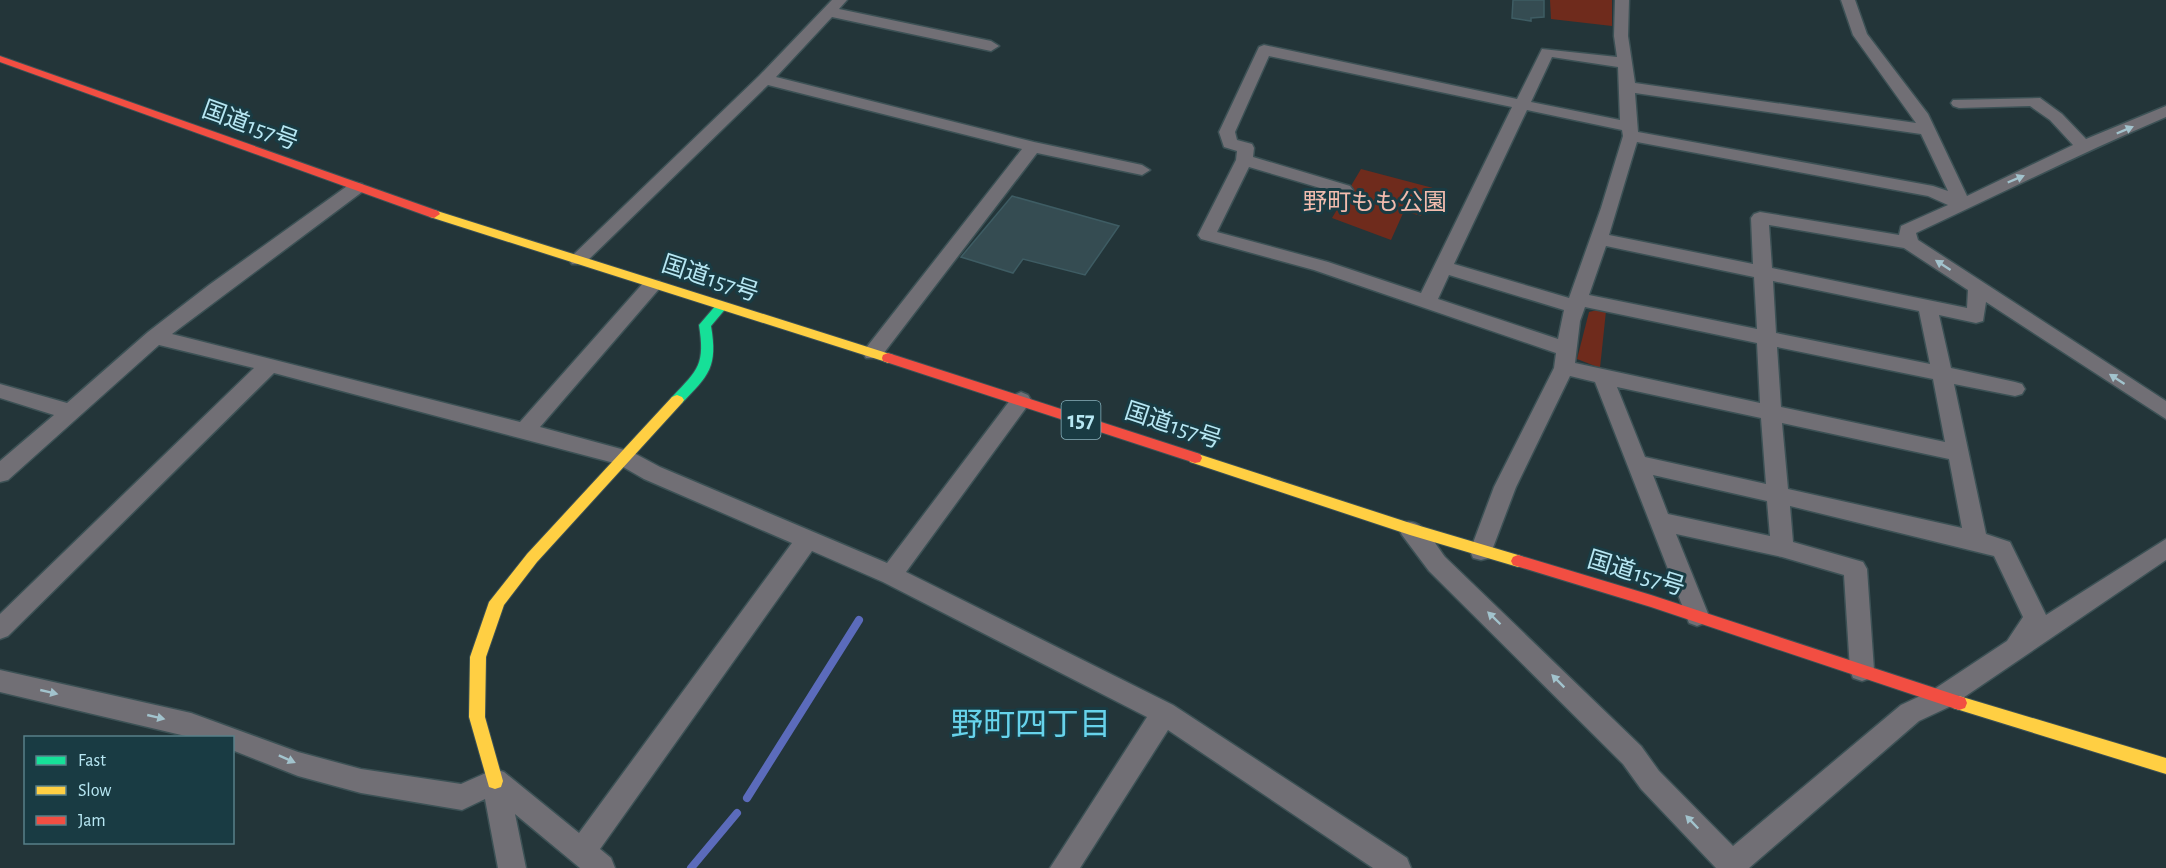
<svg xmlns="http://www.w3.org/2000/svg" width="2166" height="868" viewBox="0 0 2166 868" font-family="'Alegreya Sans','Noto Sans JP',sans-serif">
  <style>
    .green { fill: #6f2b1c }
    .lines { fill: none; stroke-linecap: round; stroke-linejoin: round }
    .stream { stroke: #5b6bbb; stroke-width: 8 }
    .building { fill: #354c52; stroke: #3e5c63; stroke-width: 1.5 }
    .street-casing { stroke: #3c5155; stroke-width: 3 }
    .fast-casing { stroke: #3c5155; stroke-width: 2 }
    .slow-casing { stroke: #3c5155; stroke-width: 2 }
    .jam-casing { stroke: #3c5155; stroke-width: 2 }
    .street { fill: #716f75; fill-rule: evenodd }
    .fast { fill: #16e098; fill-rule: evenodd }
    .slow { fill: #ffcf43; fill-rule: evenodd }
    .jam { fill: #f24e42; fill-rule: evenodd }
    .oneway { fill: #a2c3cd }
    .labels { text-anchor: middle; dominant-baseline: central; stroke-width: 6; stroke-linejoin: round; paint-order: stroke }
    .shield { fill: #193b43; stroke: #88b3be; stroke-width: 1.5 }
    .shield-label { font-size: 22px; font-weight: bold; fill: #b7e7f3 }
    .street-label { font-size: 24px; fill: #b7e7f3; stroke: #193b43 }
    .park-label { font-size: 24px; fill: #f2bcae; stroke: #193b43 }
    .near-neighbourhood-label { font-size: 32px; fill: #67d3eb; stroke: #193b43 }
  </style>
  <rect width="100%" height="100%" fill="#233539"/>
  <g class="green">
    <polygon points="1550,0 1612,0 1612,26 1551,19"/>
    <polygon points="1361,169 1433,188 1421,216 1404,211 1391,240 1332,218"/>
    <polygon points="1597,310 1606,311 1600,368 1577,359 1589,312"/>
  </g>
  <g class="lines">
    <g class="stream">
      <polyline points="747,798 859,620"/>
      <polyline points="691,868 737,813"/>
    </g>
  </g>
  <g class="building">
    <polygon points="1513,0 1544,0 1544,17 1531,18 1531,21 1512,18"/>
    <polygon points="1012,196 1119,226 1085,275 1023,259 1013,273 961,257"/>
  </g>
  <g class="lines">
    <g class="street-casing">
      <g id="street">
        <polygon points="832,0 847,0 839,9 991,41 999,46 991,51 832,17 776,77 1034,142 1142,165 1150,170 1142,175 1037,153 880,358 866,358 863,353 866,348 1022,149 768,85 584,264 572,264 569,260 572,256 759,76"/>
        <path d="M 1615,0 L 1629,0 L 1628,36 L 1635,83 L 1916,123 L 1853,35 L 1841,0 L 1855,0 L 1867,34 L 1928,114 L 1967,196 L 2073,145 L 2050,120 L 2030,106 L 1959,108 L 1953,106 L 1951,103 L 1953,100 L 2040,98 L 2062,114 L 2086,139 L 2166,106 L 2166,117 C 2081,153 2000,194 1916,233 L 1918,240 L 2166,401 L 2166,419 L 1986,302 L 1983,321 L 1976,323 L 1939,315 L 1951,368 L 2015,382 L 2022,384 L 2025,389 L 2022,394 L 2015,396 L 1954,384 L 1986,534 L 2010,542 L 2046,615 L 2166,539 L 2166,560 L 1951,706 L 1919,721 L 1749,868 L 1716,868 L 1641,789 L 1623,764 L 1429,571 L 1402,535 L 1399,529 L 1402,523 C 1422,516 1434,543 1445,557 L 1641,746 L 1659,771 L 1733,846 L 1901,705 L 1933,690 L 2007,641 L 2023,617 L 1994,556 L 1790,506 L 1793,542 L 1863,562 L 1867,569 L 1874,670 L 1871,678 L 1862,681 L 1853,678 L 1850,670 L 1844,575 L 1782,557 L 1676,534 L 1709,616 L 1705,623 L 1697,626 L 1689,623 L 1595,382 L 1570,376 L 1516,487 L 1489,558 L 1481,560 L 1473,558 L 1470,551 L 1494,487 L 1554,368 L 1556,353 L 1314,270 L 1201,239 L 1198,235 L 1236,160 L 1237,151 L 1224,147 L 1219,132 L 1259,47 L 1264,45 L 1517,99 L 1542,49 L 1617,57 L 1614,36 ZM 1269,56 L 1512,107 L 1421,293 L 1328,262 L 1217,232 L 1249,167 L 1344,195 L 1353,190 L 1350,186 L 1253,157 L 1254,148 L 1252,144 L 1237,140 L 1235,132 ZM 1552,57 L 1618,67 L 1620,120 L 1531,102 ZM 1635,93 L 1921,134 L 1948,191 L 1933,186 L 1638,132 ZM 1527,110 L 1622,130 L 1623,136 L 1601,208 L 1569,298 L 1454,264 ZM 1637,142 L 1928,196 L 1948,205 L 1901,226 L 1899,235 L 1760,212 L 1754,214 L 1751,218 L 1753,264 L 1609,235 ZM 1769,225 L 1904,248 L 1968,290 L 1967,308 L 1772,268 ZM 1606,246 L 1754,277 L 1757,329 L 1589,295 ZM 1449,275 L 1564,310 L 1558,339 L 1438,299 ZM 1773,281 L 1919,311 L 1930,364 L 1776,333 ZM 1585,307 L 1757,343 L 1760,403 L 1575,363 L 1580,321 ZM 1777,347 L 1933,379 L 1945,442 L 1781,407 ZM 1617,387 L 1761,418 L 1766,484 L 1645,457 ZM 1782,423 L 1949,459 L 1962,528 L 1788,489 ZM 1653,475 L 1767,501 L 1770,536 L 1668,514 Z"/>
        <polygon points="356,183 362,184 365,188 362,192 172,334 520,422 645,281 659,281 661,285 659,289 540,427 632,452 660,467 887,563 1014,395 1021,392 1028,395 1031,400 1028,405 906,572 1173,705 1407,858 1411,868 1373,868 1168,730 1080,868 1050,868 1147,717 883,582 812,551 600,849 611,858 615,868 580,868 515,814 526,868 498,868 485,799 462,810 361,793 298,776 232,750 232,738 194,738 0,692 0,670 191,713 298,752 361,769 461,784 495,769 504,772 579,833 792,543 644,479 618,464 274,373 8,636 0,639 0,614 254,368 159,345 8,480 0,482 0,461 54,415 0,398 0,384 67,403 148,332 209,285 350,184"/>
      </g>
    </g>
    <g class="fast-casing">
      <path id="fast" d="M 721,303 L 727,307 L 711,326 C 718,367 709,375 682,403 L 672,403 L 670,400 L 672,397 C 699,369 705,364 699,325 L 717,304 Z"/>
    </g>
    <g class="slow-casing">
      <g id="slow">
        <polygon points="434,210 893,355 894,358 888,363 883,361 430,217 428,214"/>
        <polygon points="677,395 682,397 684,400 682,403 537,562 504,605 486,657 485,717 503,781 501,787 495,789 489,787 469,717 470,657 489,602 527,554 672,397"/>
        <polygon points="1195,453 1410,523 1518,555 1523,557 1525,561 1523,565 1518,567 1410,535 1190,462 1188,458 1190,454"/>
        <polygon points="1959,696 2166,758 2166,774 1953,708 1951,703 1953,698"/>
      </g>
    </g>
    <g class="jam-casing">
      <g id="jam">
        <polygon points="0,56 438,211 440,214 434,218 430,217 0,62"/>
        <polygon points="888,353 1200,454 1202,458 1200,462 1195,463 883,361 882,358 883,355"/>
        <polygon points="1518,555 1651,595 1959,696 1965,698 1967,703 1965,708 1959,710 1651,607 1513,565 1511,561 1513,557"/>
      </g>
    </g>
    <use href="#street" class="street"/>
    <use href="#fast" class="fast"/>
    <use href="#slow" class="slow"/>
    <use href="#jam" class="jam"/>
  </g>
  <defs><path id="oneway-solid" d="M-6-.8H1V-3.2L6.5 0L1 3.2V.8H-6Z" transform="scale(1.5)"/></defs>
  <g class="oneway">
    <use href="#oneway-solid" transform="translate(2125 130) rotate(-23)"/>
    <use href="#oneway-solid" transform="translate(2016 179) rotate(-23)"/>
    <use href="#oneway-solid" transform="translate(1943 265) rotate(-147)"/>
    <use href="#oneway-solid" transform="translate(2117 379) rotate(-147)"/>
    <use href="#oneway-solid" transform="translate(1494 618) rotate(-136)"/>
    <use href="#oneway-solid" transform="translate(1558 681) rotate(-135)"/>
    <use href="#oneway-solid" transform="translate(49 692) rotate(13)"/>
    <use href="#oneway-solid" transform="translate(156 717) rotate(13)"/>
    <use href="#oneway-solid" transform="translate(287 759) rotate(24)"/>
    <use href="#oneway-solid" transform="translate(1692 822) rotate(-134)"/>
  </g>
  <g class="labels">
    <rect class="shield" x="1061.5" y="401" width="39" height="38" rx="4.5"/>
    <g class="shield-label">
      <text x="1081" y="420">157</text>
    </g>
    <g class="street-label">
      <text transform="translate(250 126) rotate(20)">国道157号</text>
      <text transform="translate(710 279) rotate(18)">国道157号</text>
      <text transform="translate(1173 426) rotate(18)">国道157号</text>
      <text transform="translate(1636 574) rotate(17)">国道157号</text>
    </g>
    <g class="park-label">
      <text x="1375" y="203">野町もも公園</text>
    </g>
    <g class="near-neighbourhood-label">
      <text x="1031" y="725">野町四丁目</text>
    </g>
  </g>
  <rect x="24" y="736" width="210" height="108" fill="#193b43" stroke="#588089" stroke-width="1.5"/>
  <rect x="36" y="756" width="30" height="9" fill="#16e098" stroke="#588089" stroke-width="1.5"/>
  <text x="78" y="766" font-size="18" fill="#b7e7f3">Fast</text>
  <rect x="36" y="786" width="30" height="9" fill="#ffcf43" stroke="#588089" stroke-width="1.5"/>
  <text x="78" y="796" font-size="18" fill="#b7e7f3">Slow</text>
  <rect x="36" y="816" width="30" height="9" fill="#f24e42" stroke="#588089" stroke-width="1.5"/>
  <text x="78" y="826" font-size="18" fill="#b7e7f3">Jam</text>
</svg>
